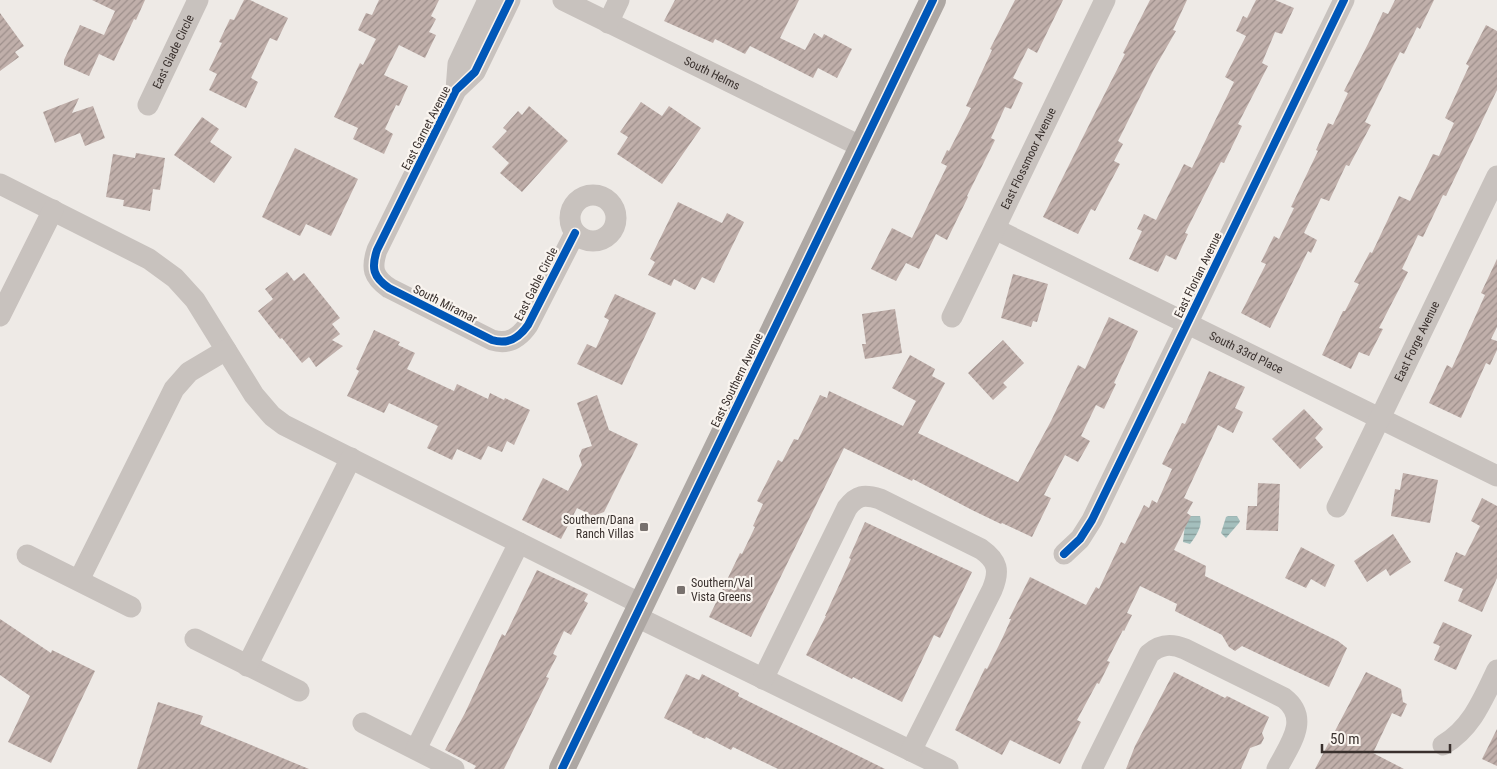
<svg xmlns="http://www.w3.org/2000/svg" width="1497" height="769" viewBox="0 0 1497 769" font-family="'Roboto Condensed',sans-serif">
  <style>
    .water { fill: url(#water-rules) }
    .building { fill: url(#building-hatch) }
    .lines { fill: none; stroke-linecap: round; stroke-linejoin: round }
    .minor { stroke: #c8c2be; stroke-width: 21 }
    .major { stroke: #ada7a3; stroke-width: 26 }
    .cycleway-casing { stroke: #f9f4ef; stroke-width: 11 }
    .cycleway { stroke: #0057b8; stroke-width: 8 }
    .poi-dot { fill: #78716e; stroke: #f9f4ef; stroke-width: 2 }
    .labels { text-anchor: middle; dominant-baseline: central; stroke-width: 4.5; stroke-linejoin: round; paint-order: stroke }
    .street-label { font-size: 12px; fill: #39302d; stroke: #f9f4ef }
    .poi-label { font-size: 12px; fill: #39302d; stroke: #f9f4ef; text-anchor: end }
  </style>
  <defs>
    <pattern id="water-rules" width="6" height="5" patternUnits="userSpaceOnUse" patternTransform="scale(1.25)"><rect width="6" height="5" fill="#a4bfbd"/><path d="M0 2.5h6" fill="none" stroke="#879c9a"/></pattern>
    <pattern id="building-hatch" width="6" height="6" patternUnits="userSpaceOnUse" patternTransform="scale(1.25)"><rect width="6" height="6" fill="#c0afaa"/><path d="M-1 1l2-2M0 6l6-6M5 7l2-2" fill="none" stroke="#9d8f8b"/></pattern>
  </defs>
  <rect width="100%" height="100%" fill="#eeeae6"/>
  <g class="water">
    <path d="M 1189,516 L 1200,516 C 1203,526 1196,536 1190,544 L 1183,542 L 1185,524 Z"/>
    <polygon points="1228,516 1237,516 1240,521 1239,523 1226,538 1221,533 1226,517"/>
  </g>
  <g class="building">
    <polygon points="92,0 145,0 136,20 134,19 114,61 99,54 89,76 64,65 64,60 80,25 104,35 115,11"/>
    <polygon points="244,0 250,0 288,18 277,41 270,38 251,78 258,82 246,108 209,90 217,74 209,70 222,43 219,42 230,19 234,20"/>
    <polygon points="379,0 439,0 431,16 436,19 429,32 436,35 425,58 399,45 384,75 408,86 399,106 396,105 385,129 393,134 384,154 353,139 358,128 334,117 360,63 363,65 376,39 358,30 366,13 372,15"/>
    <polygon points="675,0 799,0 780,38 805,50 814,33 822,38 824,34 852,49 837,78 818,68 813,78 750,46 745,54 715,39 713,43 664,21"/>
    <polygon points="1015,0 1063,0 1037,53 1028,48 1013,78 1023,83 1011,109 1005,107 991,138 995,140 967,196 968,197 947,240 936,234 919,269 906,263 896,281 871,269 892,228 912,238 947,166 941,163 947,150 949,151 971,108 966,106 992,50 990,49"/>
    <polygon points="1150,0 1187,0 1173,30 1176,31 1154,69 1118,141 1123,144 1114,161 1120,164 1095,211 1091,209 1078,234 1043,217 1097,109 1125,54 1123,53"/>
    <polygon points="1256,0 1275,0 1294,8 1282,34 1275,32 1262,63 1268,66 1238,124 1242,126 1224,163 1221,162 1185,233 1188,234 1176,260 1166,255 1158,272 1129,259 1142,231 1137,229 1144,214 1156,220 1184,164 1192,168 1234,82 1225,77 1246,36 1236,31 1243,16 1247,18"/>
    <polygon points="1395,0 1434,0 1420,29 1417,27 1404,54 1400,52 1365,122 1371,125 1349,166 1346,165 1329,201 1321,198 1304,233 1317,240 1311,253 1308,251 1270,328 1241,313 1266,264 1261,262 1274,236 1279,239 1294,208 1291,207 1318,151 1316,150 1328,123 1333,125 1348,93 1344,91 1371,38 1383,12 1388,14"/>
    <polygon points="0,13 24,46 15,52 19,57 0,71"/>
    <polygon points="1486,25 1497,31 1497,90 1446,196 1443,195 1423,237 1418,235 1402,269 1408,272 1379,328 1383,329 1369,356 1359,352 1351,369 1322,355 1343,311 1345,311 1359,284 1354,282 1370,252 1372,253 1399,196 1410,201 1433,154 1439,156 1454,123 1445,118 1469,66 1466,64"/>
    <polygon points="79,98 72,113 93,106 105,138 85,146 80,133 55,143 43,112"/>
    <polygon points="641,102 662,116 669,106 701,128 662,184 617,154 628,137 620,132"/>
    <polygon points="529,106 568,141 522,192 500,173 509,163 492,147 507,131 503,128 518,111 522,115"/>
    <polygon points="202,117 219,129 210,142 232,157 214,183 174,155"/>
    <polygon points="295,148 358,179 331,236 306,224 300,236 262,217"/>
    <polygon points="136,153 165,158 160,190 153,189 150,211 123,206 124,200 106,197 113,154 135,158"/>
    <polygon points="678,202 722,223 727,213 744,222 714,283 702,277 695,290 674,279 671,286 648,275 655,262 650,259"/>
    <polygon points="1497,259 1497,327 1491,339 1497,341 1497,350 1490,365 1486,363 1461,418 1429,403 1447,365 1452,368 1485,295 1481,293"/>
    <polygon points="287,272 294,281 304,273 340,318 332,324 340,334 332,340 343,346 316,367 309,357 302,363 282,338 280,339 258,311 273,299 265,289"/>
    <polygon points="1013,274 1048,284 1037,322 1033,321 1031,327 1001,318"/>
    <polygon points="615,294 656,313 622,385 577,364 587,344 596,348 609,320 604,317"/>
    <polygon points="895,309 902,353 865,359 862,344 866,344 862,314"/>
    <polygon points="1109,317 1138,331 1114,383 1116,384 1104,409 1096,405 1081,436 1090,441 1078,462 1065,455 1044,495 1051,498 1032,537 1002,523 1001,524 972,510 913,479 912,481 844,448 751,637 709,617 740,553 742,554 755,527 753,526 763,504 757,501 778,460 782,462 794,439 798,440 820,395 827,398 829,391 903,426 916,401 892,388 910,355 935,369 932,376 945,383 918,433 1018,482 1051,421 1078,365 1085,369"/>
    <polygon points="374,330 400,342 398,345 415,353 407,369 454,391 457,384 488,399 490,393 504,400 505,398 530,410 514,445 507,441 502,452 488,446 481,460 457,449 452,460 427,448 438,426 389,403 384,413 347,396 359,371 356,369"/>
    <polygon points="1003,340 1024,363 1003,383 1007,387 993,400 968,373"/>
    <polygon points="1209,371 1245,387 1235,408 1243,412 1233,433 1218,425 1184,498 1193,502 1187,513 1191,516 1174,550 1206,566 1205,576 1338,641 1347,648 1329,687 1242,646 1235,651 1229,647 1222,635 1175,611 1177,604 1140,586 1127,613 1132,615 1124,631 1123,630 1107,661 1110,662 1099,684 1097,683 1077,720 1081,722 1060,764 1010,740 1002,755 955,730 985,668 987,669 1002,639 1011,619 1009,619 1030,577 1086,605 1096,587 1099,589 1121,542 1125,544 1144,505 1149,508 1152,500 1157,503 1172,469 1162,464 1182,423 1185,424"/>
    <polygon points="597,395 609,430 638,444 604,512 593,516 577,508 561,539 522,520 543,478 568,491 582,465 579,456 582,449 592,446 577,403"/>
    <polygon points="1304,409 1323,429 1315,438 1323,447 1300,469 1272,439"/>
    <polygon points="1403,473 1438,480 1430,523 1391,516 1395,489 1400,490"/>
    <polygon points="1258,483 1280,484 1278,531 1246,530 1248,506 1257,506"/>
    <polygon points="1482,498 1497,506 1497,578 1482,612 1458,601 1463,589 1444,581 1456,552 1465,556 1480,526 1471,521"/>
    <polygon points="865,522 972,572 940,638 934,635 902,702 853,677 852,679 806,655 826,616 825,616 851,559 849,558"/>
    <polygon points="1393,534 1411,562 1390,576 1386,569 1367,582 1354,561"/>
    <polygon points="1301,547 1335,565 1325,587 1311,579 1306,588 1285,578"/>
    <polygon points="537,570 588,594 584,601 588,603 571,635 564,631 553,654 557,656 546,677 549,678 504,769 474,769 476,766 445,750 465,713 502,634 505,636"/>
    <polygon points="0,619 51,653 52,650 95,671 51,763 8,742 30,696 0,675"/>
    <polygon points="1443,622 1472,635 1456,670 1434,660 1440,646 1433,643"/>
    <polygon points="1174,672 1225,698 1227,696 1269,717 1262,733 1264,738 1261,744 1250,748 1241,769 1126,769 1135,746"/>
    <polygon points="1366,672 1401,689 1403,702 1407,704 1401,717 1392,713 1373,753 1404,769 1315,769"/>
    <polygon points="686,674 699,680 702,674 739,693 738,696 885,769 778,769 733,747 731,750 706,737 705,739 692,733 693,732 664,718"/>
    <polygon points="158,702 203,716 200,724 309,769 137,769"/>
    <polygon points="1497,729 1497,766 1482,759"/>
  </g>
  <g class="lines">
    <g class="minor">
      <path d="M 510,0 L 475,72 L 456,90 L 377,250 C 371,268 373,277 389,288 L 492,340 C 508,345 519,338 528,325 L 575,233"/>
      <path id="s1" d="M 563,0 L 862,147"/>
      <polyline points="608,23 619,0"/>
      <polyline points="456,90 458,64 488,0"/>
      <path id="s2" d="M 148,105 L 198,0"/>
      <polyline points="0,184 149,259 175,278 195,300 254,395 272,416 284,425 641,604"/>
      <circle cx="593" cy="218" r="23"/>
      <path id="s3" d="M 995,229 L 1497,476"/>
      <polyline points="0,316 53,210"/>
      <path id="s4" d="M 952,317 L 1105,0"/>
      <path id="s5" d="M 1337,507 L 1497,176"/>
      <polyline points="1064,554 1080,539 1092,520 1344,0"/>
      <polyline points="27,555 131,607"/>
      <polyline points="79,580 174,389 189,372 226,350"/>
      <polyline points="635,616 948,769"/>
      <polyline points="195,639 299,691"/>
      <polyline points="247,666 351,458"/>
      <path d="M 763,679 L 847,508 C 857,495 864,494 880,499 L 981,549 C 998,561 1000,571 992,590 L 911,751"/>
      <polyline points="363,723 454,769"/>
      <path d="M 1443,745 C 1472,728 1483,699 1497,670"/>
      <polyline points="416,749 519,543"/>
      <path d="M 1092,769 L 1149,654 C 1160,644 1171,643 1185,649 L 1284,698 C 1311,719 1289,745 1277,769"/>
    </g>
    <polyline class="major" points="562,769 933,0"/>
    <g class="cycleway-casing">
      <g id="cycleway">
        <path d="M 510,0 L 475,72 L 456,90 L 377,250 C 371,268 373,277 389,288 L 492,340 C 508,345 519,338 528,325 L 575,233"/>
        <polyline points="1064,554 1080,539 1092,520 1344,0"/>
        <polyline points="562,769 933,0"/>
      </g>
    </g>
    <use href="#cycleway" class="cycleway"/>
  </g>
  <g class="poi-dot">
    <rect x="639" y="522" width="10" height="10" rx="2.5"/>
    <rect x="676" y="585" width="10" height="10" rx="2.5"/>
  </g>
  <g class="labels">
    <g class="street-label">
      <text stroke="none"><textPath href="#s2" startOffset="59">East Glade Circle</textPath></text>
      <text stroke="none"><textPath href="#s1" startOffset="166">South Helms</textPath></text>
      <text transform="translate(426 128) rotate(-63)">East Garnet Avenue</text>
      <text stroke="none"><textPath href="#s4" startOffset="176">East Flossmoor Avenue</textPath></text>
      <text transform="translate(1198 275) rotate(-64)">East Florian Avenue</text>
      <text transform="translate(536 284) rotate(-63)">East Gable Circle</text>
      <text transform="translate(445 304) rotate(27)">South Miramar</text>
      <text stroke="none"><textPath href="#s5" startOffset="184">East Forge Avenue</textPath></text>
      <text stroke="none"><textPath href="#s3" startOffset="280">South 33rd Place</textPath></text>
      <text transform="translate(737 380) rotate(-64)">East Southern Avenue</text>
    </g>
    <g class="poi-label">
      <text x="634" y="520">Southern/Dana<tspan x="634" dy="14">Ranch Villas</tspan></text>
      <text x="691" y="583" text-anchor="start">Southern/Val<tspan x="691" dy="14">Vista Greens</tspan></text>
    </g>
  </g>
  <path d="M1322 744v8h128v-8" fill="none" stroke="#39302d" stroke-width="2.5"/>
  <text x="1330" y="744" font-size="15" fill="#39302d" stroke="#f9f4ef" stroke-width="4" paint-order="stroke">50 m</text>
</svg>
